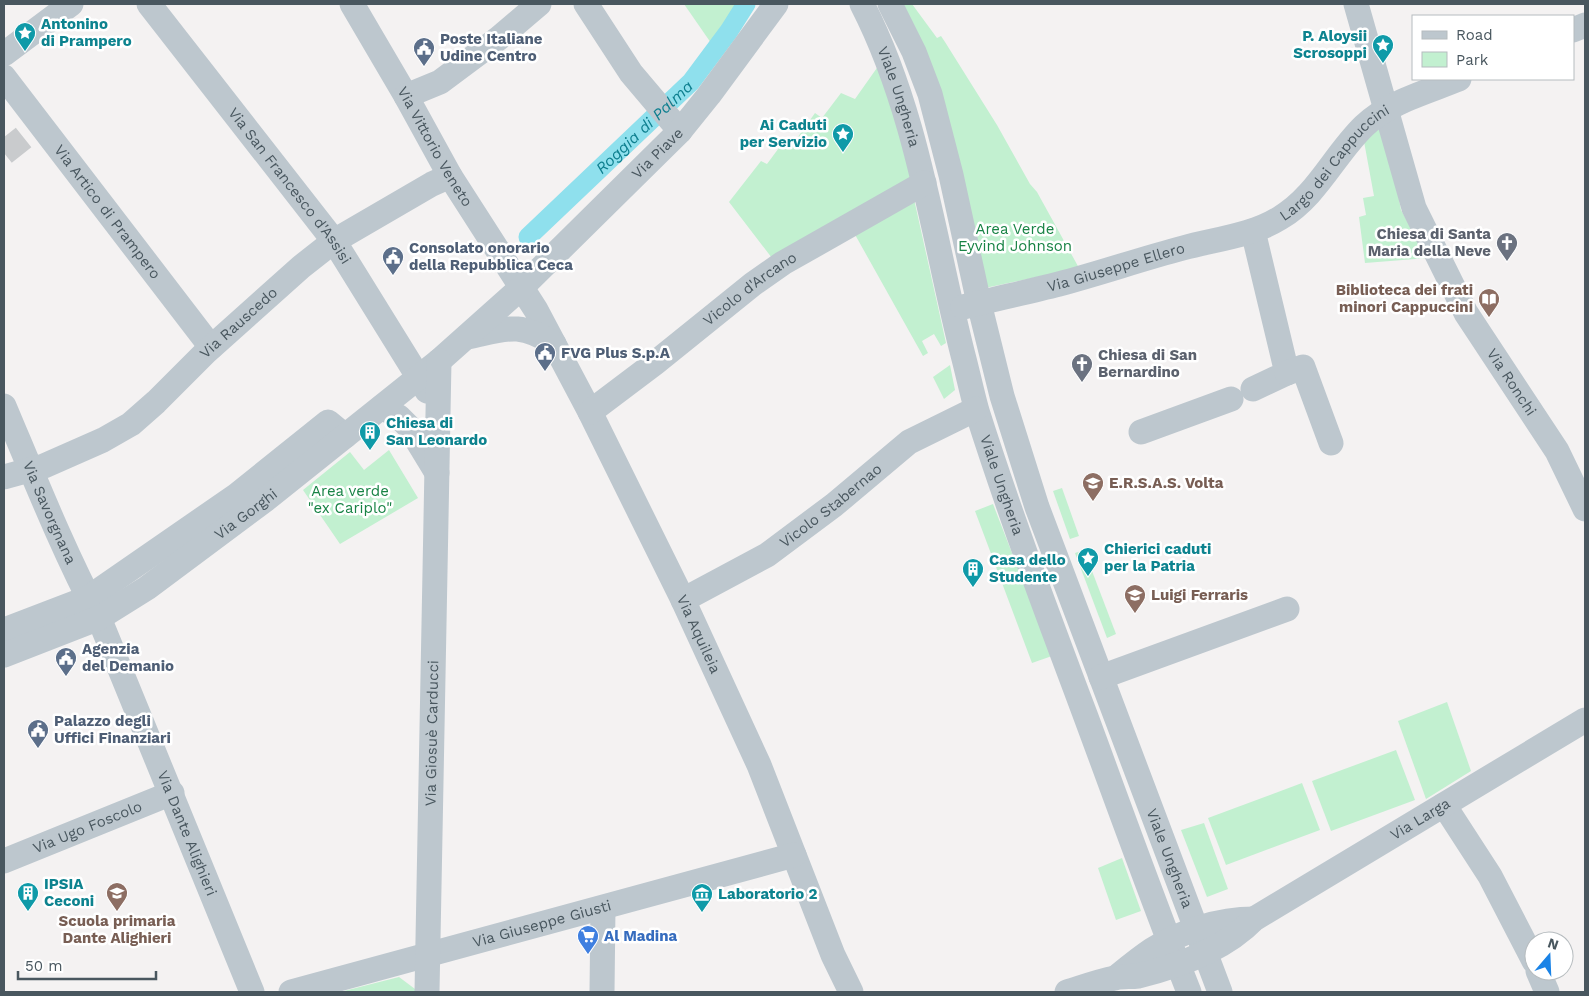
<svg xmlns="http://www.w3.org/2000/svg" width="1589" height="996" viewBox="0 0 1589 996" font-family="'Work Sans',sans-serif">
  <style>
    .green { fill: #c2f0d0 }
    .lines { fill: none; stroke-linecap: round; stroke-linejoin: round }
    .canal { stroke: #8fe0ed; stroke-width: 19 }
    .minor-tunnel { stroke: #c9cbcd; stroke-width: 25; stroke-dasharray: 25 12; stroke-linecap: butt }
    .minor { stroke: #bdc7ce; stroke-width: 25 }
    .labels { text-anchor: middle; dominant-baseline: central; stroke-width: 5; stroke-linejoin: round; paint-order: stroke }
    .culture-label { font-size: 15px; font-weight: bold; fill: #0d838f; stroke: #fff; text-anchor: start }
    .service-label { font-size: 15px; font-weight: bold; fill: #4e5e75; stroke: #fff; text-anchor: start }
    .street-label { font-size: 15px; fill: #49575f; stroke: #fff }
    .park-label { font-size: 15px; fill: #188345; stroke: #fff }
    .worship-label { font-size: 15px; font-weight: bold; fill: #5b616d; stroke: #fff; text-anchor: end }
    .education-label { font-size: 15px; font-weight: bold; fill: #785e54; stroke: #fff; text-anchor: start }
    .shop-label { font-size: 15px; font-weight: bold; fill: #366cbe; stroke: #fff; text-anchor: start }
    .water-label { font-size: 16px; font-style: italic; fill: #0e7f8f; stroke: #fff }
  </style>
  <rect width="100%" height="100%" fill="#f4f2f2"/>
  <g class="green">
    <polygon points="684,4 737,4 711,43"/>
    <polygon points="901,4 912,4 937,38 941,36 945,42 997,125 1030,184 1037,192 1079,268 985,288"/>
    <polygon points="879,65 918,183 775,262 729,202 761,161 767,164 787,137 795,141 815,113 822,118 841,93 855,99"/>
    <polygon points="1384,120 1401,210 1428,258 1365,263 1359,217 1366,215 1363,198 1374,196 1363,136"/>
    <polygon points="914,199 946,343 941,346 934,334 922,341 928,353 923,356 853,231"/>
    <polygon points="950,365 955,390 944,399 933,377"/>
    <polygon points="389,450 418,498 340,544 303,490 350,452 364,470"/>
    <polygon points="1062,488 1079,536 1070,539 1053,491"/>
    <polygon points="993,504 1052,656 1032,663 975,511"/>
    <polygon points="1084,550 1116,634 1107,638 1075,553"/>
    <polygon points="1447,702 1471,771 1426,799 1398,721"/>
    <polygon points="1396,750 1415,800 1331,831 1312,781"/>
    <polygon points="1302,783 1320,830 1226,865 1208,818"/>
    <polygon points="1204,823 1228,889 1207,897 1181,830"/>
    <polygon points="1122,858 1141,911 1116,920 1098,868"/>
    <polygon points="399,977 415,989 415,992 340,992"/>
  </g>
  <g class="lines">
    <path class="canal" id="s1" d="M 528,237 L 691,82 L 729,31 L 746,4"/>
    <polyline class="minor-tunnel" points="4,153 33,130"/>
    <g class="minor">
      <path id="s2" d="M 149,4 L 334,241 L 427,391"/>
      <path id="s3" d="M 352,4 L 406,96 L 450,176 L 536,310 L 590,412 L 683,600 L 759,765 L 833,955 L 851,992"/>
      <polyline points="586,4 631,73 680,131"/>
      <path id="s4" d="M 862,4 C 918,113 933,237 963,355 C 968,374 972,393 977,411 C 1010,515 1048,616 1086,717 C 1120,809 1153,901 1189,992"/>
      <path id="s5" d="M 890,4 L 914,52 L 930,94 L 951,175 L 979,303 L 1002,396 L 1037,507 L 1220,992"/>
      <path id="s6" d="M 1356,4 L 1414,208 L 1466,313 L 1557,451 L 1585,509"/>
      <polyline points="1573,30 1585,25"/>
      <polyline points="4,54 71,4"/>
      <path id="s7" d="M 4,77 L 211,347"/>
      <polyline points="406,96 440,82 499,38 539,4"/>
      <polyline points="1253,231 1287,373 1253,389"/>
      <path id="s8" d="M 963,307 C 995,299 1027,292 1059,284 C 1101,273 1141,259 1183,248 C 1216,239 1251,236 1280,218 C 1317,196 1334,155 1364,126 C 1389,102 1427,92 1459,79"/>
      <path d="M 467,337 C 506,329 519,321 554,344"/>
      <polyline points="1287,373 1303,367 1331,443"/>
      <path id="s9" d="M 4,406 C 34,477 63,550 99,618 L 252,992"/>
      <polyline points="382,407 399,417 409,427 437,473"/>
      <path id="s10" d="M 590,412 L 655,363 L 753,284 L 783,263 L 924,183"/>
      <polyline points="1141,432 1231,399"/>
      <path id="s11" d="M 4,477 L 44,466 L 103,440 L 131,424 L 156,402 L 206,352 L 301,267 L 334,241 L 432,184 L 450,176"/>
      <path id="s12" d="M 683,600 L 767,555 L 834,505 L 909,442 L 976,409"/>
      <polyline points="4,630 88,598 237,495 328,422 345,436"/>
      <path id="s13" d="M 4,655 L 99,618 L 147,588 L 265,500 L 439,361 L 522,287 L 680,131 L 709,95 L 776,4"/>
      <polyline points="1101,677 1287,609"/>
      <polyline points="1444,805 1490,876 1534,961"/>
      <path id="s14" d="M 4,861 L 172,793"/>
      <polyline points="1538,971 1547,992"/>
      <path d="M 1118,976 C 1129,967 1140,958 1152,950 C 1181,931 1219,919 1254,919"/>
      <path id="s15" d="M 291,992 L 794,855"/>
      <path id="s16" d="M 427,992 L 439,361"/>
      <polyline points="602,992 603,908"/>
      <path id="s17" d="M 1067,992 C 1083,987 1099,981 1115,978 C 1122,976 1130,977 1138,976 C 1179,966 1224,950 1254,919 L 1585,720"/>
    </g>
  </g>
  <defs>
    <g id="sight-pin" transform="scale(1.125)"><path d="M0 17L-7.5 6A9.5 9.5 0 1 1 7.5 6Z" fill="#0f9aa8" stroke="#fff"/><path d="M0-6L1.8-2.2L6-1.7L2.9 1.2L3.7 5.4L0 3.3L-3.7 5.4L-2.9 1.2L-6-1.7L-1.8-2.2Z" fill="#fff"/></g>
    <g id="civic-pin" transform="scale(1.125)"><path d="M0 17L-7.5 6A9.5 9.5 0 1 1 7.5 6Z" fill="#5c6f8a" stroke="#fff"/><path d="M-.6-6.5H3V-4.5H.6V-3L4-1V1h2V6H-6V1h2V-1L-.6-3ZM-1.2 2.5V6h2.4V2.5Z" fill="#fff"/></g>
    <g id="church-pin" transform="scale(1.125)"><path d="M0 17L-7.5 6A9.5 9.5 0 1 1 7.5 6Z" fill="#6b7280" stroke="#fff"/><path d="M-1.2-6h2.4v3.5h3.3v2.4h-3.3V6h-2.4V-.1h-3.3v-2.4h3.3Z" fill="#fff"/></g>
    <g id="library-pin" transform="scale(1.125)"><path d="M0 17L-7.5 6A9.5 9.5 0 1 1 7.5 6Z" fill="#8d6e63" stroke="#fff"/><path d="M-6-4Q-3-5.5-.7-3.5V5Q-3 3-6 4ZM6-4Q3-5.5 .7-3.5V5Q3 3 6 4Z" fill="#fff"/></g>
    <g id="building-pin" transform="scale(1.125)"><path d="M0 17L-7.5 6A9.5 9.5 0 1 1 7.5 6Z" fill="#0f9aa8" stroke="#fff"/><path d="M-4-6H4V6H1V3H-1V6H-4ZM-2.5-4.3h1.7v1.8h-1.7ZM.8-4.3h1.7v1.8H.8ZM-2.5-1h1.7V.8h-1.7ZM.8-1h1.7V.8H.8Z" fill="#fff"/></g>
    <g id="university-pin" transform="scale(1.125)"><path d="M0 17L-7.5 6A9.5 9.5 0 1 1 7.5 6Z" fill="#8d6e63" stroke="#fff"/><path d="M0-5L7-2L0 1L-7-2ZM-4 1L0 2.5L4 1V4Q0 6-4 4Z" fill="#fff"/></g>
    <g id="school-pin" transform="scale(1.125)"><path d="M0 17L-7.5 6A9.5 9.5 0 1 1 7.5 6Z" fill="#8d6e63" stroke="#fff"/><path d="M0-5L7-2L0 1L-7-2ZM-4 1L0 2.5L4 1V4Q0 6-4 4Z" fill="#fff"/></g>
    <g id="museum-pin" transform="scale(1.125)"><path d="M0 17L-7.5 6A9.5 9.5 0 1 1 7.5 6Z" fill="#0f9aa8" stroke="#fff"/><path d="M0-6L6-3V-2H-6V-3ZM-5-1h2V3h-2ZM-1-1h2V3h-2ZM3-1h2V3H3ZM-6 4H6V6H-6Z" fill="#fff"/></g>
    <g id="supermarket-pin" transform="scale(1.125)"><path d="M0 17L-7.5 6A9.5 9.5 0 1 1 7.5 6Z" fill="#3f7fe0" stroke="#fff"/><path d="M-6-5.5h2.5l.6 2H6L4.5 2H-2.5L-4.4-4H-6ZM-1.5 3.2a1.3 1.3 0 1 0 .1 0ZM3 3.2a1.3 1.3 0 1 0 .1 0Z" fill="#fff"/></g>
  </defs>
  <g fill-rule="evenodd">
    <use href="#sight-pin" x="25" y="33"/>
    <use href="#sight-pin" x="1383" y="45"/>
    <use href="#civic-pin" x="424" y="48"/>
    <use href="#sight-pin" x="843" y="134"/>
    <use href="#church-pin" x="1507" y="243"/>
    <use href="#civic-pin" x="393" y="257"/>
    <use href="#library-pin" x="1489" y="299"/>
    <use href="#civic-pin" x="545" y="353"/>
    <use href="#church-pin" x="1082" y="364"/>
    <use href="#building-pin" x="370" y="432"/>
    <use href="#university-pin" x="1093" y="483"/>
    <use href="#sight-pin" x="1088" y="558"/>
    <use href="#building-pin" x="973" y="569"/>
    <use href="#school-pin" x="1135" y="595"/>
    <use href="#civic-pin" x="66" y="658"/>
    <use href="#civic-pin" x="38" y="730"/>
    <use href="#building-pin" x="28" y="893"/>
    <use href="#school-pin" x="117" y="893"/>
    <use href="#museum-pin" x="702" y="894"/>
    <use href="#supermarket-pin" x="588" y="936"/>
  </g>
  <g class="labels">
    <g class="culture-label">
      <text x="41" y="24">Antonino<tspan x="41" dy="17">di Prampero</tspan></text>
      <text x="1367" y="36" text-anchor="end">P. Aloysii<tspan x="1367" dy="17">Scrosoppi</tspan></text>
      <text x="827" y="125" text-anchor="end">Ai Caduti<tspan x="827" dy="17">per Servizio</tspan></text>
      <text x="386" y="423">Chiesa di<tspan x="386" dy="17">San Leonardo</tspan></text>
      <text x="1104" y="549">Chierici caduti<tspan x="1104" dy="17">per la Patria</tspan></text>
      <text x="989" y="560">Casa dello<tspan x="989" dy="17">Studente</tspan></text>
      <text x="44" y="884">IPSIA<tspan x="44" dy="17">Ceconi</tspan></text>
      <text x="718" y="894">Laboratorio 2</text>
    </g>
    <g class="service-label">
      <text x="440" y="39">Poste Italiane<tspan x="440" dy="17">Udine Centro</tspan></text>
      <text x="409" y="248">Consolato onorario<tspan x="409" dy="17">della Repubblica Ceca</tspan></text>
      <text x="561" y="353">FVG Plus S.p.A</text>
      <text x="82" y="649">Agenzia<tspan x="82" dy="17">del Demanio</tspan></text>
      <text x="54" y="721">Palazzo degli<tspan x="54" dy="17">Uffici Finanziari</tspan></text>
    </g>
    <g class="street-label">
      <text stroke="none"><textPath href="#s4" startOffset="100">Viale Ungheria</textPath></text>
      <text stroke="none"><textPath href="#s3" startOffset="165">Via Vittorio Veneto</textPath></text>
      <text stroke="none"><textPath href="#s13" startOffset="830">Via Piave</textPath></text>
      <text stroke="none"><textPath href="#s8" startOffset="408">Largo dei Cappuccini</textPath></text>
      <text stroke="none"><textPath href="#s2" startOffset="230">Via San Francesco d'Assisi</textPath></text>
      <text stroke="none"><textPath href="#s7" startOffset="170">Via Artico di Prampero</textPath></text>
      <text stroke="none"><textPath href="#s8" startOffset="158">Via Giuseppe Ellero</textPath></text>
      <text stroke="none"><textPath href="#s10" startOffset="202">Vicolo d'Arcano</textPath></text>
      <text stroke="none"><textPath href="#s11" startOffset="286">Via Rauscedo</textPath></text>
      <text stroke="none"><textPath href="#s6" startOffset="412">Via Ronchi</textPath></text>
      <text stroke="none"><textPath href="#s4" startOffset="502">Viale Ungheria</textPath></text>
      <text stroke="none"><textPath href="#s12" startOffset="176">Vicolo Stabernao</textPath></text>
      <text stroke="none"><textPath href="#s9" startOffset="116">Via Savorgnana</textPath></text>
      <text stroke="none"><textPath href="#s13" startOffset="282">Via Gorghi</textPath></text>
      <text stroke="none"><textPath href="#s3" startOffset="720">Via Aquileia</textPath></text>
      <text stroke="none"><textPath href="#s16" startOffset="259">Via Giosuè Carducci</textPath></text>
      <text stroke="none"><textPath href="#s17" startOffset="398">Via Larga</textPath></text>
      <text stroke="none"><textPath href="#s14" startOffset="90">Via Ugo Foscolo</textPath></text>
      <text stroke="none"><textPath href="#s9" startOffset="465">Via Dante Alighieri</textPath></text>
      <text stroke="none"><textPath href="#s5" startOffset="901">Viale Ungheria</textPath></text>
      <text stroke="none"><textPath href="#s15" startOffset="260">Via Giuseppe Giusti</textPath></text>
    </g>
    <g class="park-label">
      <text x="1015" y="229">Area Verde<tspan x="1015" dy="17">Eyvind Johnson</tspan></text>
      <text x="350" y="491">Area verde<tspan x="350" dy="17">"ex Cariplo"</tspan></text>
    </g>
    <g class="worship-label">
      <text x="1491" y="234">Chiesa di Santa<tspan x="1491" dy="17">Maria della Neve</tspan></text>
      <text x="1098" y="355" text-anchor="start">Chiesa di San<tspan x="1098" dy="17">Bernardino</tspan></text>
    </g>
    <g class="education-label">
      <text x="1473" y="290" text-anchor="end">Biblioteca dei frati<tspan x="1473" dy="17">minori Cappuccini</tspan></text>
      <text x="1109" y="483">E.R.S.A.S. Volta</text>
      <text x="1151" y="595">Luigi Ferraris</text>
      <text x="117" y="921" text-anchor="middle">Scuola primaria<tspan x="117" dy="17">Dante Alighieri</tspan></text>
    </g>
    <g class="shop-label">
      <text x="604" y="936">Al Madina</text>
    </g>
    <g class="water-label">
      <text stroke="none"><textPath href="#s1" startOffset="160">Roggia di Palma</textPath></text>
    </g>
  </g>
  <rect width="1589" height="996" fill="none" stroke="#49575f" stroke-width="10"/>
  <rect x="1412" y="15" width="162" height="65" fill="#ffffff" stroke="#b6bcbf"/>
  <rect x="1422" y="31" width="25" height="8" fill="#bdc7ce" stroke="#b6bcbf"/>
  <text x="1456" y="40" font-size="15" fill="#49575f">Road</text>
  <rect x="1422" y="52" width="25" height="15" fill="#c2f0d0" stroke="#b6bcbf"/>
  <text x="1456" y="65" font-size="15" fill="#49575f">Park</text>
  <g transform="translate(1549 956) rotate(19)"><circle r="24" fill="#ffffff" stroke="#b6bcbf"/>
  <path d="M0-4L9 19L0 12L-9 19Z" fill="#1a83e6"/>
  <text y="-8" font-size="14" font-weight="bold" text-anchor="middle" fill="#49575f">N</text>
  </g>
  <path d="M18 971v8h138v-8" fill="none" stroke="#49575f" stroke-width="2.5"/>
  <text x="25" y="971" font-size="15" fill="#49575f" stroke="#ffffff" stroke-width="4" paint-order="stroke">50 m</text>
</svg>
